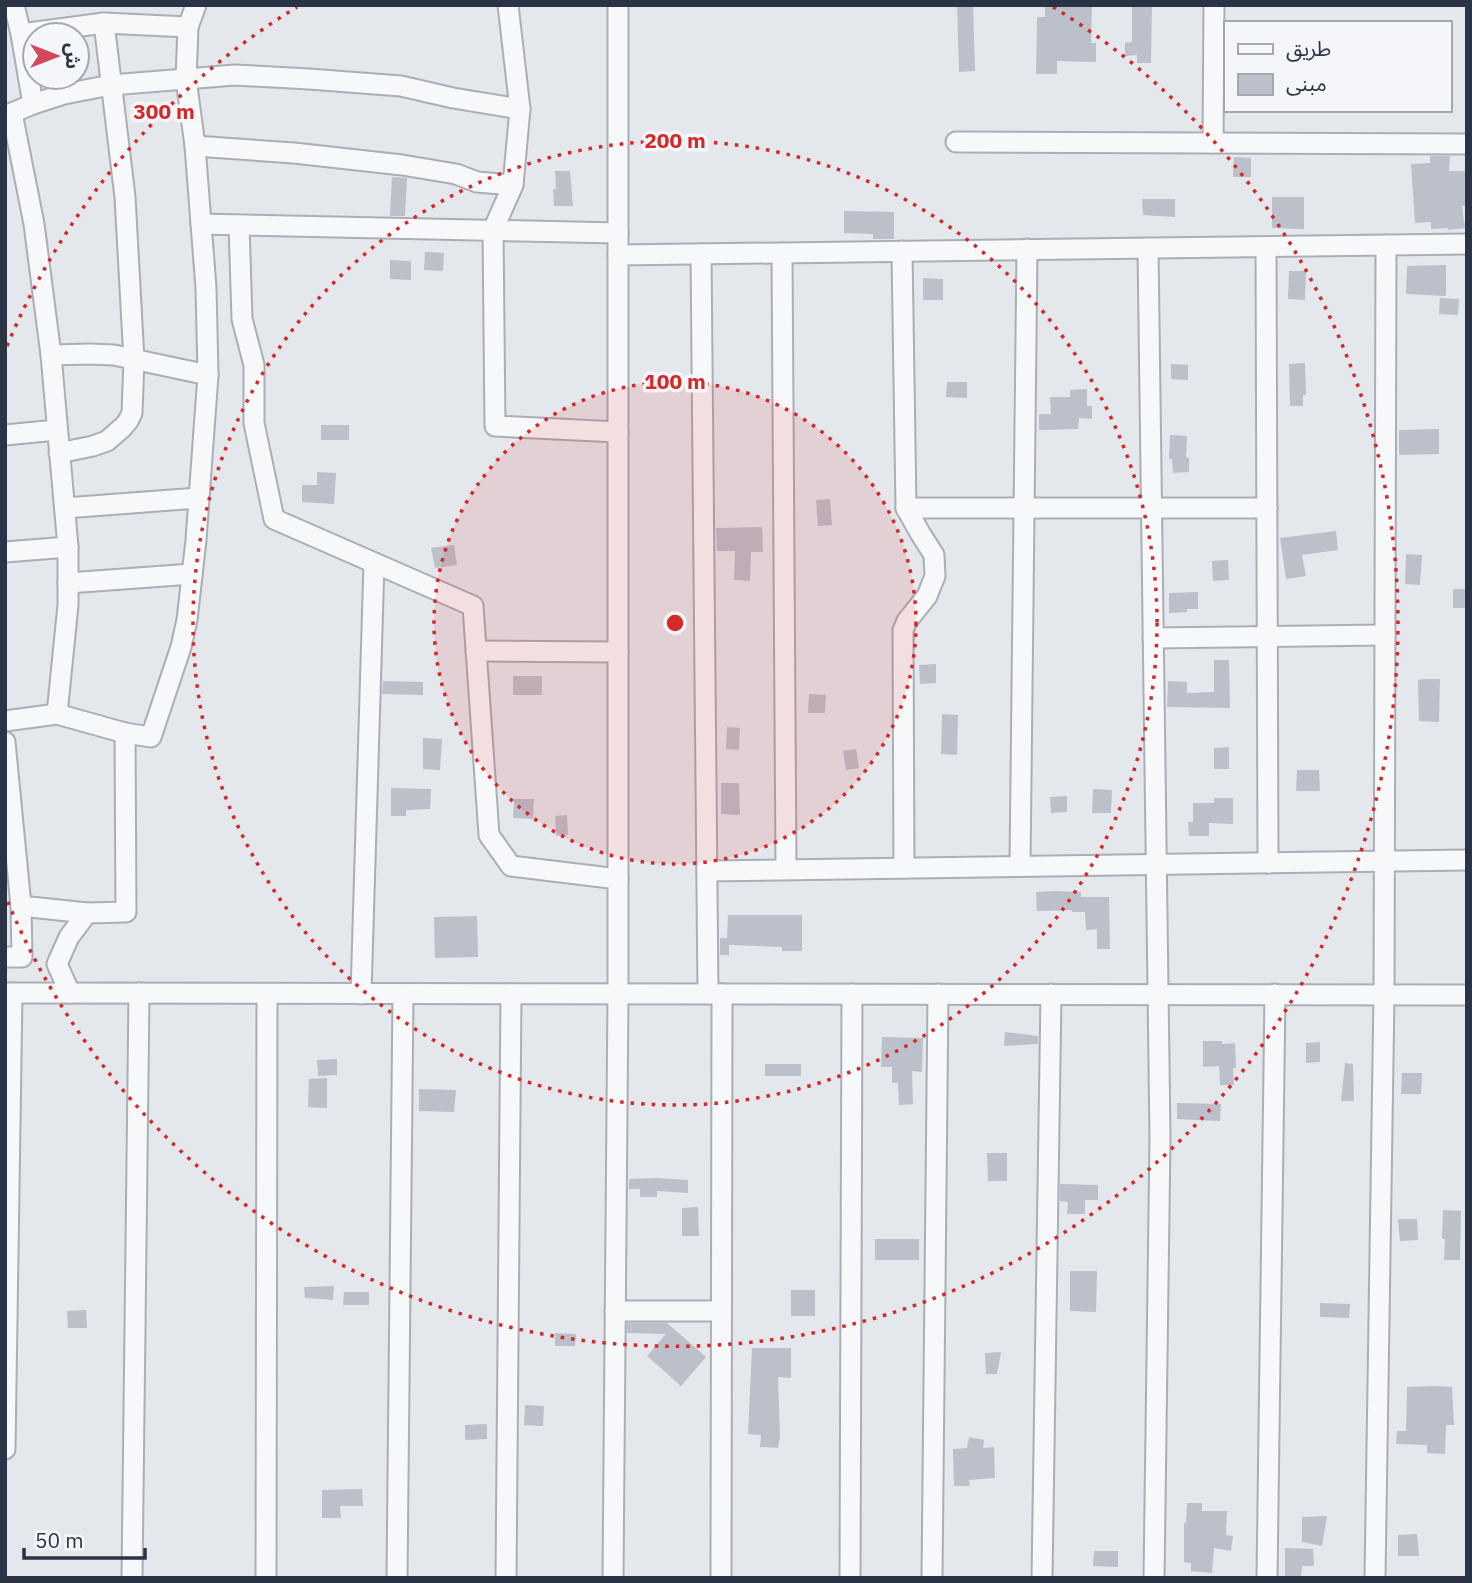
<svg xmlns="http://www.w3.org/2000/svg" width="1472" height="1583" viewBox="0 0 1472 1583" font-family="'IBM Plex Sans','Noto Sans Arabic',sans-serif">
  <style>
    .building { fill: #bbc0ca }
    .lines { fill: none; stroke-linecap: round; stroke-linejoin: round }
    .minor-casing { stroke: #a9aeb7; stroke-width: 23 }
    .minor { stroke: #f7f8fa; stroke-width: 19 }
    .ring { fill: none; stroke: #d62828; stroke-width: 3.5; stroke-dasharray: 3.5 7 }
    .centre { fill: #d62828; stroke: #f4f6f9; stroke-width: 3.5 }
    .ring-label { font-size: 21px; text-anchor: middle; font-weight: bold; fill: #d62828; stroke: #f4f6f9; stroke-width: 7; stroke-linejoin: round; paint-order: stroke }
  </style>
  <rect width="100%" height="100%" fill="#e4e7ec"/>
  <g class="building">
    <polygon points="957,5 973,5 975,71 959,72"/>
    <polygon points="1045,5 1092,5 1091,43 1096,43 1096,62 1057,61 1057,74 1036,74 1037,17 1045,17"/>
    <polygon points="1132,5 1152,5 1151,63 1137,63 1137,55 1125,56 1125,43 1132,42"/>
    <polygon points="1430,156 1450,156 1449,171 1467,171 1467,206 1462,206 1465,228 1448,230 1448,228 1431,229 1431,222 1415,223 1411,164 1430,163"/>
    <polygon points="1234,157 1251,158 1251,177 1233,177"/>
    <polygon points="555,171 570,171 573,206 554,206 553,189 556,189"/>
    <polygon points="392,177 407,178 405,216 390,216"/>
    <polygon points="1272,197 1304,197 1304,229 1272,228"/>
    <polygon points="1142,199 1175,199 1175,217 1143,215"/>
    <polygon points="844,211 894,212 894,239 873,239 873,234 844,233"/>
    <polygon points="425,252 444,253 443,271 424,270"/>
    <polygon points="390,260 411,261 411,280 390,279"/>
    <polygon points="1446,265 1446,296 1406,294 1407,266"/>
    <polygon points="1289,271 1306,271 1305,300 1288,299"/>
    <polygon points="923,278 943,279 943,300 923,300"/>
    <polygon points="1440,298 1459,299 1458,315 1439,314"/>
    <polygon points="1305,363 1306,395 1303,395 1303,406 1290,406 1289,364"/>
    <polygon points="1171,364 1188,365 1188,380 1171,379"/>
    <polygon points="947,382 967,382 967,398 946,397"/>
    <polygon points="1087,389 1087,406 1092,406 1092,419 1079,418 1078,429 1039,430 1039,414 1051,414 1050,397 1070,397 1070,390"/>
    <rect x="321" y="425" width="28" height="15"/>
    <polygon points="1439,429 1439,454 1399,455 1399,430"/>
    <polygon points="1170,435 1187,436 1186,457 1189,458 1189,472 1173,473 1172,459 1169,459"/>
    <polygon points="317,472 336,473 334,504 302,502 302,485 317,485"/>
    <polygon points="830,499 832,525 818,526 816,500"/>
    <polygon points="762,527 763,552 751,552 750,581 734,580 735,551 717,551 716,528"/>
    <polygon points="1336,531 1338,550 1302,555 1306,576 1286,579 1280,538"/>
    <polygon points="454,545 457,565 435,568 431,548"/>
    <polygon points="1406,554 1422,555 1420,585 1405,584"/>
    <polygon points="1228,560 1229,580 1213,581 1212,561"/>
    <rect x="1453" y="589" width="14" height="19"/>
    <polygon points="1198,592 1198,609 1187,609 1187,612 1169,613 1169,593"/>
    <polygon points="1214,660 1229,660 1230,708 1167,707 1168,681 1187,682 1187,693 1214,692"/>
    <polygon points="936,664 936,683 920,684 919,665"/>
    <rect x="513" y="676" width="29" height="19"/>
    <polygon points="1422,679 1440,679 1439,722 1419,721 1418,680"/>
    <polygon points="383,681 423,682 423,695 382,694"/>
    <polygon points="809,694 826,695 825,713 808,713"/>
    <polygon points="942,714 958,715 957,755 941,754"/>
    <polygon points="727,727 740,728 739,750 726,749"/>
    <polygon points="423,738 442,739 440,770 423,769"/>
    <polygon points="1229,747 1229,769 1214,769 1214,748"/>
    <polygon points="856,749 859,768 846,770 843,751"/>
    <polygon points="1297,770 1319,770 1320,791 1296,791"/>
    <polygon points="721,783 739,783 740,815 721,814"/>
    <polygon points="391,788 431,789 430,809 406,810 406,816 391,816"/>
    <polygon points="1093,789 1112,790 1111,813 1092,813"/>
    <polygon points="1067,796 1067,812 1051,813 1050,797"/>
    <polygon points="1214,798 1233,798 1233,824 1209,823 1209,836 1189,836 1188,822 1193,822 1193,803 1214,803"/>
    <polygon points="514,799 534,799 533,819 513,818"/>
    <polygon points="567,815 568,835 556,836 555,816"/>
    <polygon points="1056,891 1081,892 1081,897 1109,897 1110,949 1097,949 1097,929 1086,930 1085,912 1072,912 1072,910 1037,911 1036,892"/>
    <polygon points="728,915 802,915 802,951 782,951 782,947 729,945 729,955 720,955 720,938 727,938"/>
    <polygon points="477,916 478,957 435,958 434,917"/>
    <polygon points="1005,1032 1038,1036 1038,1044 1004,1046"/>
    <polygon points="882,1037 923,1038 922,1072 912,1071 913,1104 899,1105 898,1083 892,1083 892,1067 881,1067"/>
    <polygon points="1203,1041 1222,1041 1222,1044 1235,1043 1236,1068 1233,1068 1234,1085 1220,1085 1219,1066 1203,1067"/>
    <polygon points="1320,1042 1320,1062 1306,1063 1306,1043"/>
    <polygon points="337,1059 337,1075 318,1076 317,1060"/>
    <polygon points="1345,1063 1353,1064 1354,1101 1341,1101"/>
    <rect x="765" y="1064" width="36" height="12"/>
    <polygon points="1402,1073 1422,1073 1421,1094 1401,1094"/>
    <polygon points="327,1078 327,1108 308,1107 309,1079"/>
    <polygon points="419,1089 456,1090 454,1112 419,1111"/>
    <polygon points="1177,1103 1221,1104 1220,1121 1177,1119"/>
    <polygon points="987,1153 1007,1153 1007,1181 988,1181"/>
    <polygon points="657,1178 688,1180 688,1193 657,1191 657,1197 640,1197 640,1189 629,1189 629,1179"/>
    <polygon points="1060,1184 1098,1185 1098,1200 1085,1200 1085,1214 1067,1214 1068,1202 1060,1201"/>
    <polygon points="698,1207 699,1236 682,1236 682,1208"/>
    <polygon points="1443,1210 1461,1211 1460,1260 1444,1260 1445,1239 1442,1239"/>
    <polygon points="1398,1219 1417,1219 1418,1240 1400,1241"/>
    <rect x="875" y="1239" width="44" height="21"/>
    <polygon points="1070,1271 1097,1271 1096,1312 1070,1311"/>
    <polygon points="334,1286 333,1300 305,1298 304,1287"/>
    <rect x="791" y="1290" width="24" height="26"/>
    <polygon points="344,1292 369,1292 369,1305 343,1305"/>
    <polygon points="1320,1303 1350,1304 1349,1318 1320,1317"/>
    <polygon points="86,1310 87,1328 68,1328 67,1311"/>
    <polygon points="627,1323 667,1323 706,1357 681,1386 647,1356 666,1334 627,1333"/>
    <polygon points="555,1333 576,1334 575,1346 555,1346"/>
    <polygon points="752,1348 791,1348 791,1378 778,1377 780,1437 778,1448 760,1447 761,1435 748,1434"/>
    <polygon points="1001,1352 997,1374 986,1374 985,1353"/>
    <polygon points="1436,1386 1452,1387 1454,1425 1446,1425 1445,1454 1427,1453 1427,1445 1396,1444 1397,1431 1406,1431 1407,1387"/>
    <polygon points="525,1405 544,1406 543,1426 524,1425"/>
    <polygon points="487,1424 487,1439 465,1440 465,1425"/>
    <polygon points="969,1437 984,1440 983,1448 994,1447 995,1478 969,1480 970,1486 954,1486 953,1449 967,1448"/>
    <polygon points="362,1489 363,1506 340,1506 341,1518 322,1518 322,1490"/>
    <polygon points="1187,1503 1202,1503 1202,1511 1227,1511 1226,1535 1233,1536 1231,1551 1214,1548 1212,1573 1191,1571 1191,1563 1184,1562 1184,1523 1186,1523"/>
    <polygon points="1327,1516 1322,1546 1302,1542 1302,1517"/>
    <polygon points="1417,1534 1419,1556 1398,1556 1398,1535"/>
    <polygon points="1285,1548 1313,1549 1314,1566 1302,1566 1301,1578 1285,1578"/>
    <polygon points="1094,1551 1118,1551 1118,1567 1093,1566"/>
  </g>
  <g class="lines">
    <g class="minor-casing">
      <g id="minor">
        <polyline points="14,5 21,34 33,104"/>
        <polyline points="21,34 104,23 188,27"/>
        <polyline points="12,113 34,224 51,355"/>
        <polyline points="5,118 12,113 33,104 64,94 111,85 235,75 309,79 401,86 453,98 520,109 508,5"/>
        <polyline points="956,142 1467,144"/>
        <polyline points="1213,143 1214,5"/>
        <polyline points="195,146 294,153 402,165 456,174 477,182 513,185 520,109"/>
        <polyline points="513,185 493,230 495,426 618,432"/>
        <polyline points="201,224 618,233"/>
        <polyline points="239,225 242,319 254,365 254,423 274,519 473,606 489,835 511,866 618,879"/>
        <polyline points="1266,247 1268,863"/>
        <polyline points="1148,248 1160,1138 1154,1578"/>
        <polyline points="902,251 906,508 920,533 934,555 935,576 927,596 907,621 903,630 904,868"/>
        <polyline points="782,253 786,869"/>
        <polyline points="701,254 708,994"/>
        <polyline points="618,255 1467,244"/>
        <polyline points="5,435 57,430"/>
        <polyline points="59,453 93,446 107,441 123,427 128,421 132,413 134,360 125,197 104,23"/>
        <polyline points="65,508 198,498"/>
        <polyline points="906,508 1267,508"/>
        <polyline points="5,552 68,547"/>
        <polyline points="68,583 192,574"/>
        <polyline points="1153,638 1385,635"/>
        <polyline points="476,651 618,652"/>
        <polyline points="57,714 68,605 68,547 51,355 90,354 114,355 208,375"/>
        <polyline points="5,721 57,714 125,733 151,737 181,647 187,620 196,540 208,375 206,288 195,146 186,79 188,27 196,5"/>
        <polyline points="5,742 21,906 22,957 5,957"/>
        <polyline points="1020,866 1027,249"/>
        <polyline points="707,871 1467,860"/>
        <polyline points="21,906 87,913"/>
        <polyline points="5,993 1467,995"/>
        <polyline points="70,993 57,964 69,937 87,913 126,912 125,733"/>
        <polyline points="361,994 374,563"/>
        <polyline points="615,1311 721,1311"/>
        <polyline points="5,1449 12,993"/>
        <polyline points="132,1578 139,993"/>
        <polyline points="266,1578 267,994"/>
        <polyline points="397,1578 403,994"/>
        <polyline points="506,1578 511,994"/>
        <polyline points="613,1578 618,994 618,5"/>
        <polyline points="721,1578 722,994"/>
        <polyline points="850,1578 852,994"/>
        <polyline points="932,1578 938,994"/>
        <polyline points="1042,1578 1051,994"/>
        <polyline points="1267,1578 1275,994"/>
        <polyline points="1375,1578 1384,995 1386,245"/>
      </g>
    </g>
    <use href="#minor" class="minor"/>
  </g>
  <circle cx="675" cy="623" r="241" fill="#d62828" fill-opacity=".12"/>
  <g class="ring">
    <circle cx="675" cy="623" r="241"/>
    <circle cx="675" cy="623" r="482"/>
    <path d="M7 346A723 723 0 0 1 297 7M1053 7A723 723 0 1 1 7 900"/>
  </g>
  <circle cx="675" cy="623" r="10" class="centre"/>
  <g class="ring-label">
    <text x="164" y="119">300 m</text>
    <text x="675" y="148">200 m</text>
    <text x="675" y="389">100 m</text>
  </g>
  <rect width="1472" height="1583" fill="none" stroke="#2b3445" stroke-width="14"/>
  <rect x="1224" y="21" width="228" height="91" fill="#f4f6f9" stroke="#a4a8b1" stroke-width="2"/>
  <rect x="1238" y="44" width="35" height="10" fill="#f7f8fa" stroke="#a4a8b1" stroke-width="2"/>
  <text x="1286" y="56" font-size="21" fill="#2b3445">طريق</text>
  <rect x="1238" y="74" width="35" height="21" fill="#bbc0ca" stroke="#a4a8b1" stroke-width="2"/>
  <text x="1286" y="91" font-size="21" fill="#2b3445">مبنى</text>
  <g transform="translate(56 56) rotate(90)"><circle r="33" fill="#f4f6f9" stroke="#a4a8b1" stroke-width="2"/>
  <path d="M0-5L12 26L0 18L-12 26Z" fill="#d1495b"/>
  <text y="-10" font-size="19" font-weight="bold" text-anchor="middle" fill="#2b3445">ش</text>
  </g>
  <path d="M24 1548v10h121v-10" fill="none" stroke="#2b3445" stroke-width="3.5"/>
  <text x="35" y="1548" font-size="21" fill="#2b3445" stroke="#f4f6f9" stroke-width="5" paint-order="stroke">50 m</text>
</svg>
